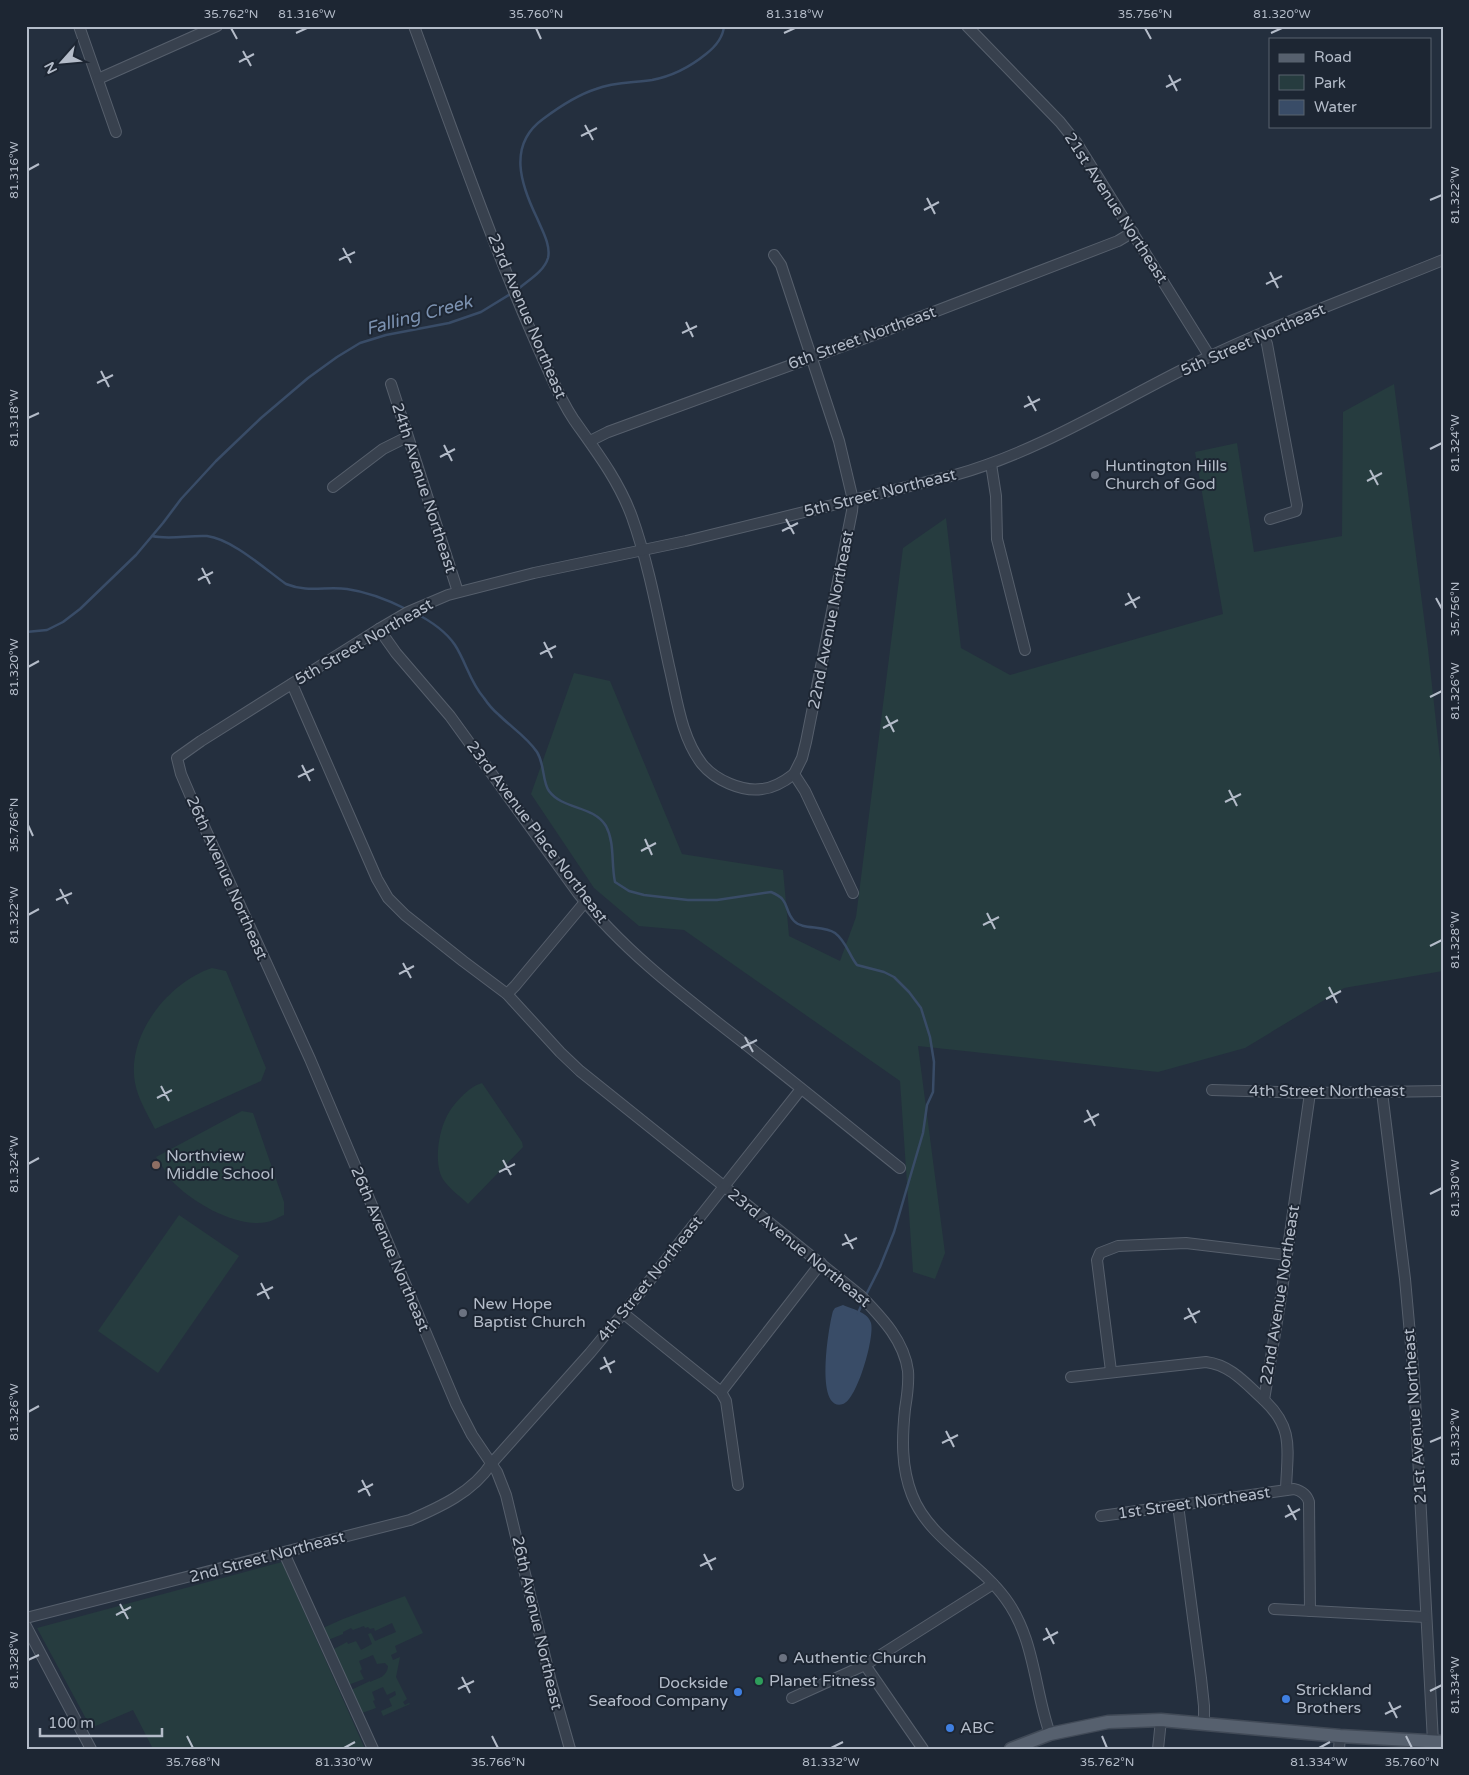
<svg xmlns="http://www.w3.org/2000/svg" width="1469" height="1775" viewBox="0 0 1469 1775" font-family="'Varela Round',sans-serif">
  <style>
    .green { fill: #263c3f }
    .water { fill: #394c67 }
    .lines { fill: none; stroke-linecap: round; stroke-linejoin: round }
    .stream { stroke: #394c67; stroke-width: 2.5 }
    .minor-casing { stroke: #565f6c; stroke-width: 12 }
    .major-casing { stroke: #414a57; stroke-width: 15 }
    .minor { stroke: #38414e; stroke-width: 10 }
    .major { stroke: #56606e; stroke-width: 12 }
    .ticks { fill: none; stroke: #b4bcc9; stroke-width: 2 }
    .worship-dot { fill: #6b7280; stroke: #1d2633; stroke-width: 2 }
    .education-dot { fill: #8d6e63; stroke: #1d2633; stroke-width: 2 }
    .leisure-dot { fill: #2e9e5b; stroke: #1d2633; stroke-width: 2 }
    .shop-dot { fill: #3f7fe0; stroke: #1d2633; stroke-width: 2 }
    .labels { text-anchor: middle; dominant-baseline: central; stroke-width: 4; stroke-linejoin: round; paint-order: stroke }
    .street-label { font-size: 16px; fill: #b4bcc9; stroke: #1d2633 }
    .poi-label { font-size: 16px; fill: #b4bcc9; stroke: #1d2633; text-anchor: start }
    .water-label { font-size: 18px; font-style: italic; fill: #7c92b1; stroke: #1d2633 }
    .neatline { fill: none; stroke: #b4bcc9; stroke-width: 2 }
    .ticks-label { font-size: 12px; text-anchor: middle; fill: #b4bcc9 }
  </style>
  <rect width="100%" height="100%" fill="#242f3e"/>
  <g class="green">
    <polygon points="1394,384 1428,649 1443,786 1443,971 1344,988 1245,1048 1158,1072 918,1046 945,1253 935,1279 913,1272 900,1081 684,930 639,926 594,888 531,794 574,673 610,681 682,854 783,870 789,936 840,961 856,917 903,548 946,518 961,648 1010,675 1223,614 1195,452 1237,443 1254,552 1342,536 1343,412"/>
    <path d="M 212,968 L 226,971 L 266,1068 L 261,1081 L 155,1129 C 148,1115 138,1099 135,1083 C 126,1035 169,982 212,968 Z"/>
    <path d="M 482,1083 L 522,1142 L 523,1147 L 468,1204 C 461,1197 451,1190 445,1182 C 433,1168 438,1134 446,1118 C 452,1105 468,1087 482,1083 Z"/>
    <path d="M 242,1111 L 253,1113 L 284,1202 L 284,1215 C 279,1217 273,1221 267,1222 C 238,1228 197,1205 176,1185 C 168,1178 163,1166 156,1157 Z"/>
    <polygon points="179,1215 239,1256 158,1373 98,1331"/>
    <polygon points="282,1562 365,1749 153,1749 133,1710 91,1728 37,1628"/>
    <path d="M 405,1596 L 423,1633 L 395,1646 L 397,1652 L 391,1655 L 393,1660 L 400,1657 L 396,1677 L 407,1699 L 403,1702 L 405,1705 L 409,1703 L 410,1704 L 383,1716 L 381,1711 L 392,1706 L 389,1699 L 396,1695 L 395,1691 L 387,1695 L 383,1687 L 372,1692 L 375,1700 L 373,1701 L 376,1708 L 362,1713 L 351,1690 L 370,1681 L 370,1682 C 379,1678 387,1677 388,1666 L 385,1663 L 377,1664 L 373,1655 L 359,1661 L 362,1669 L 360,1671 L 364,1679 L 348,1685 L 332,1650 L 347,1642 L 348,1644 L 356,1641 L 361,1650 L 372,1644 L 368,1634 L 371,1633 L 375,1641 L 396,1632 L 392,1623 L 375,1631 L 374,1628 L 370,1629 L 368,1627 L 365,1628 L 364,1626 L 353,1630 L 351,1628 L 343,1632 L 343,1634 L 328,1640 L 323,1628 L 343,1619 Z"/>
  </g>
  <path class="water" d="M 843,1305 C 852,1309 868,1312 871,1323 C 875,1337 857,1400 843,1404 C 814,1413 829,1324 833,1311 L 835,1308 Z"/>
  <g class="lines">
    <g class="stream">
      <path d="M 517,290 C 527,281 544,272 548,258 C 551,245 542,230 537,218 C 521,185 507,145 543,119 C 559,107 577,95 596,89 C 614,82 633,83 652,80 C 673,76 690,67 706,54 C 715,47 723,38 724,26"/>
      <path d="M 152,536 C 170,540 188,535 207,536 C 232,539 265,569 286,584 C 308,593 326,586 347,589 C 368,592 388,600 406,609"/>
      <path d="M 413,612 C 429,620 445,630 455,645 C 466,662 470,682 484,698 C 488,704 493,710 499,715 C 511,727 527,737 537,752 C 545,765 542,781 549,791 C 563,810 593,805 606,826 C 615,843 611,864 615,882 L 629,891 L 644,895 L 688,900 L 717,900 L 771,892 C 791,900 783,909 794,921 C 802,930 824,925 835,933 C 846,941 849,955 857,965 L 884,972 L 894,977 L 909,992 L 921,1008 L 930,1037 L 934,1062 L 933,1092 L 927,1105 L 923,1133 L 894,1232 L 880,1267 L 865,1297"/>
      <polyline points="26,632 47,630 63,622 80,609 136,555 163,523 181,499 216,461 261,418 308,378 337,357 360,343 386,335 449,323 481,312 512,293"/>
      <polyline points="858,1313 863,1302"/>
    </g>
    <g class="minor-casing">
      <g id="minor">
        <polyline points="79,26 116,132"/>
        <path d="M 414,26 C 457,142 497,259 549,372 C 556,388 564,405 574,420 C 596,451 619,481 632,517 C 649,565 658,616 669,666 C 677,699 681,737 702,764 C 715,780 742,792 762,789 C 774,788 785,781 794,774"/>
        <polyline points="967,26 1060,122 1076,142 1210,357"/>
        <polyline points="98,79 217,26"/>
        <polyline points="774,255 781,265 839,441 853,500 852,511 806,742 802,758 794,774 805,791 853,893"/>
        <polyline points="1263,334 1267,344 1297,505 1296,511 1270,519"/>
        <polyline points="391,384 458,592"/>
        <polyline points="590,441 608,432 887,330 1118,241 1133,232"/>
        <polyline points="991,464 996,496 997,539 1025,650"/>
        <polyline points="333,487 383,449 407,437"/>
        <path d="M 379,629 L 396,653 L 450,716 L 578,893 C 625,953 689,1000 749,1047 C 800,1087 850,1128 900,1168"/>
        <path d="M 292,684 L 377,879 L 388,898 L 405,915 L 463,961 L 507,994 L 560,1052 L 580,1071 L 861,1296 C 881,1317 904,1340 908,1371 C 909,1384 907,1397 905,1409 C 902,1438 901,1467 912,1495 C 929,1539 978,1561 1005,1598 C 1035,1638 1034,1689 1050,1734"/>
        <polyline points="507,994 515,986 585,902"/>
        <polyline points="1212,1090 1310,1093 1443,1091"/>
        <polyline points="1382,1092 1405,1279 1414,1379 1433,1742"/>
        <polyline points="623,1313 721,1392 726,1401 738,1485"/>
        <polyline points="1111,1371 1097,1260 1100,1253 1118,1246 1186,1243 1287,1255"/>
        <path d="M 1071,1377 L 1206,1362 C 1231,1365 1246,1384 1264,1400"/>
        <polyline points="721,1392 821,1263"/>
        <path d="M 1286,1490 C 1287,1451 1295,1429 1264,1400 L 1281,1297 L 1310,1093"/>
        <polyline points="1178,1505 1201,1678 1204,1706 1204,1723"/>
        <path d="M 1101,1516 L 1294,1489 C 1302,1491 1307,1495 1309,1502 L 1310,1611"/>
        <polyline points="284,1553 373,1749"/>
        <polyline points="1274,1609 1425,1617"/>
        <path d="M 26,1618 L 410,1520 C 440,1507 473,1492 491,1464 L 590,1353 L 639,1294 L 801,1089"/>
        <polyline points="26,1626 91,1749"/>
        <polyline points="865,1665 923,1749"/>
        <polyline points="792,1698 865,1665 993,1584"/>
        <path d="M 570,1749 L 551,1682 L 506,1495 L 497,1472 L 472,1435 L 456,1404 L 310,1059 L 193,802 L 181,774 L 177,758 L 201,741 L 379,629 L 408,612 L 448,595 L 534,573 L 686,541 L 955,475 C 1041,451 1118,401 1198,362 C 1277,324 1362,293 1443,260"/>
        <polyline points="1158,1749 1161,1720"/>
        <polyline points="1339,1749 1340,1736"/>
      </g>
    </g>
    <g class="major-casing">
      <polyline id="major" points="1011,1749 1050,1734 1108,1722 1161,1720 1340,1736 1443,1742"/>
    </g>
    <use href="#minor" class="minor"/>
    <use href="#major" class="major"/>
  </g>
  <path class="ticks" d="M 231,28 L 237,39M 536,28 L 541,39M 1145,28 L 1151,39M 296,33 L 307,28M 784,33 L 795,28M 1271,33 L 1282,28M 243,51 L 251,66M 239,62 L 254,54M 1169,75 L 1177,91M 1166,87 L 1181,79M 585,125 L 593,140M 581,136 L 597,128M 28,170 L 39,164M 927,198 L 935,214M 1430,200 L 1442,195M 924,210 L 939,202M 343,248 L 351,263M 339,260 L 355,252M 1270,272 L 1278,288M 1266,284 L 1282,276M 686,322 L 693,337M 682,333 L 697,326M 101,371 L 109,387M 97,383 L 113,375M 1028,396 L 1036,411M 1024,407 L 1040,399M 28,418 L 39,413M 444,445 L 452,461M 1430,449 L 1442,443M 440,457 L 455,449M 1370,470 L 1378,485M 1367,481 L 1382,473M 786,519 L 794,534M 782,531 L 798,523M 202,568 L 210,584M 198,580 L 213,572M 1128,593 L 1136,608M 1436,598 L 1442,609M 1125,605 L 1140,597M 544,642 L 552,658M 540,654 L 556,646M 28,667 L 39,661M 1430,697 L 1442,691M 886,716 L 894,732M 883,728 L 898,720M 302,765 L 310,781M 298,777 L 314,769M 1229,790 L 1237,806M 1225,802 L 1241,794M 28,825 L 33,836M 645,839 L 652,855M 641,851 L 656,843M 60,889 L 68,904M 56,900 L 72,893M 987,913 L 995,929M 28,915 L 39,909M 983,925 L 999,917M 1430,946 L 1442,940M 403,963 L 411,978M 399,974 L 414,966M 1329,987 L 1337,1003M 1326,999 L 1341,991M 745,1037 L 753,1052M 741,1048 L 757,1040M 161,1086 L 169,1101M 157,1098 L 172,1090M 1087,1110 L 1095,1126M 1084,1122 L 1099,1114M 503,1160 L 511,1175M 28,1164 L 39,1158M 499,1172 L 515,1164M 1430,1194 L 1442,1188M 845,1234 L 853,1249M 842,1245 L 857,1238M 261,1283 L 269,1299M 257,1295 L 273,1287M 1188,1308 L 1196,1323M 1184,1319 L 1200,1311M 604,1357 L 611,1373M 600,1369 L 615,1361M 28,1412 L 39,1406M 946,1431 L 954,1447M 1430,1442 L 1442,1437M 942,1443 L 958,1435M 362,1480 L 370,1496M 358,1492 L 373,1484M 1288,1505 L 1296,1520M 1285,1517 L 1300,1509M 704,1554 L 712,1570M 700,1566 L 716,1558M 120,1604 L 128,1619M 116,1615 L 131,1607M 1046,1628 L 1054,1644M 1043,1640 L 1058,1632M 28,1660 L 39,1655M 462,1677 L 470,1693M 458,1689 L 474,1681M 1430,1691 L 1442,1685M 1389,1702 L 1397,1718M 1385,1714 L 1401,1706M 187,1736 L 193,1748M 492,1736 L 498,1748M 1102,1736 L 1107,1748M 1406,1736 L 1412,1748M 344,1748 L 355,1742M 831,1748 L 843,1742M 1319,1748 L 1330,1742"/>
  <g class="worship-dot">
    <circle cx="1095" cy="475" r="5"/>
    <circle cx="463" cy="1313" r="5"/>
    <circle cx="783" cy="1658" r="5"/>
  </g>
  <circle class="education-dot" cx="156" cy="1165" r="5"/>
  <circle class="leisure-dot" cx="759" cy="1681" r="5"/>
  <g class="shop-dot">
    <circle cx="738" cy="1692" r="5"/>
    <circle cx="1286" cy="1699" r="5"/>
    <circle cx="950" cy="1728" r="5"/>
  </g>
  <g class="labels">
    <g class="street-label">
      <text transform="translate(1116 208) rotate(57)">21st Avenue Northeast</text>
      <text transform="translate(527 316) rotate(67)">23rd Avenue Northeast</text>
      <text transform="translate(862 338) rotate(-20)">6th Street Northeast</text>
      <text transform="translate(1253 340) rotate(-24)">5th Street Northeast</text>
      <text transform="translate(424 488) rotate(72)">24th Avenue Northeast</text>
      <text transform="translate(880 493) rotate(-14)">5th Street Northeast</text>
      <text transform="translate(831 620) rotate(-79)">22nd Avenue Northeast</text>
      <text transform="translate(364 642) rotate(-30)">5th Street Northeast</text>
      <text transform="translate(537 832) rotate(53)">23rd Avenue Place Northeast</text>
      <text transform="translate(227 878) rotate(66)">26th Avenue Northeast</text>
      <text x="1327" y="1091">4th Street Northeast</text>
      <text transform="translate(799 1248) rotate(39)">23rd Avenue Northeast</text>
      <text transform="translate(390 1249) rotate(67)">26th Avenue Northeast</text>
      <text transform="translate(650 1279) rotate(-51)">4th Street Northeast</text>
      <text transform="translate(1280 1295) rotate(-81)">22nd Avenue Northeast</text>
      <text transform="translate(1415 1416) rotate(-94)">21st Avenue Northeast</text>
      <text transform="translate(1194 1503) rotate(-8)">1st Street Northeast</text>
      <text transform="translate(267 1557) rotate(-15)">2nd Street Northeast</text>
      <text transform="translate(537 1623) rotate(77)">26th Avenue Northeast</text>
    </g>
    <g class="poi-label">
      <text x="1105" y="466">Huntington Hills<tspan x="1105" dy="18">Church of God</tspan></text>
      <text x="166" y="1156">Northview<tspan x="166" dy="18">Middle School</tspan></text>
      <text x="473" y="1304">New Hope<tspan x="473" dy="18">Baptist Church</tspan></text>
      <text x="793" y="1658">Authentic Church</text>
      <text x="769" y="1681">Planet Fitness</text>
      <text x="728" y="1683" text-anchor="end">Dockside<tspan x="728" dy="18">Seafood Company</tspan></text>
      <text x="1296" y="1690">Strickland<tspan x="1296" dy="18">Brothers</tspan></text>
      <text x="960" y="1728">ABC</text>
    </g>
    <g class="water-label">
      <text transform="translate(419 315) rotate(-15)">Falling Creek</text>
    </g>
  </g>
  <rect width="1469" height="1775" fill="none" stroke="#1d2633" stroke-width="55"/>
  <rect x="1269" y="38" width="162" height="90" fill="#1d2633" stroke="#59626f"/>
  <rect x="1279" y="54" width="25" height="8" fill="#56606e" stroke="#59626f"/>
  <text x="1314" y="62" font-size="15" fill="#b4bcc9">Road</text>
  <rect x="1279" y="75" width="25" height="15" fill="#263c3f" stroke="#59626f"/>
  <text x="1314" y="88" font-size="15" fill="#b4bcc9">Park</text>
  <rect x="1279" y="100" width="25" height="15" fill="#394c67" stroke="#59626f"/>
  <text x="1314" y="112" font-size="15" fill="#b4bcc9">Water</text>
  <g transform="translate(62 62) rotate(243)" stroke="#1d2633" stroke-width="4" paint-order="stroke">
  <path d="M0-4L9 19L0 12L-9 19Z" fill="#b4bcc9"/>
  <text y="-8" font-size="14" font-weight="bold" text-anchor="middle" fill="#b4bcc9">N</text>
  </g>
  <path d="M40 1728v8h122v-8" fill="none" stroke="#b4bcc9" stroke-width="2.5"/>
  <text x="48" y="1728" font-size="15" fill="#b4bcc9" stroke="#1d2633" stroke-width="4" paint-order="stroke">100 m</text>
  <rect x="28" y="28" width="1414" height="1720" class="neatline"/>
  <g class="ticks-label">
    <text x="231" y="18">35.762°N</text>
    <text x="307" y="18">81.316°W</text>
    <text x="536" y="18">35.760°N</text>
    <text x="795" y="18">81.318°W</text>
    <text x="1145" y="18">35.756°N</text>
    <text x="1282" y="18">81.320°W</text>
    <text transform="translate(14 170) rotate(-90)" y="4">81.316°W</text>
    <text transform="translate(1455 195) rotate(-90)" y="4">81.322°W</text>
    <text transform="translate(14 418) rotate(-90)" y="4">81.318°W</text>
    <text transform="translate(1455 443) rotate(-90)" y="4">81.324°W</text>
    <text transform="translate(1455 609) rotate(-90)" y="4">35.756°N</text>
    <text transform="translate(14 667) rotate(-90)" y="4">81.320°W</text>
    <text transform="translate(1455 691) rotate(-90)" y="4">81.326°W</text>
    <text transform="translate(14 825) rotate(-90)" y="4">35.766°N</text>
    <text transform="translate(14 915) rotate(-90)" y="4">81.322°W</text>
    <text transform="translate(1455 940) rotate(-90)" y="4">81.328°W</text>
    <text transform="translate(14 1164) rotate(-90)" y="4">81.324°W</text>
    <text transform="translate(1455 1188) rotate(-90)" y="4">81.330°W</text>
    <text transform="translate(14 1412) rotate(-90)" y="4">81.326°W</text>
    <text transform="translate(1455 1437) rotate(-90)" y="4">81.332°W</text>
    <text transform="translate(14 1660) rotate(-90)" y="4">81.328°W</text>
    <text transform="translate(1455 1685) rotate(-90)" y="4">81.334°W</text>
    <text x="193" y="1766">35.768°N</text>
    <text x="344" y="1766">81.330°W</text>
    <text x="498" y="1766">35.766°N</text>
    <text x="831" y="1766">81.332°W</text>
    <text x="1107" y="1766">35.762°N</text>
    <text x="1319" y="1766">81.334°W</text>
    <text x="1412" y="1766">35.760°N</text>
  </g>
</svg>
